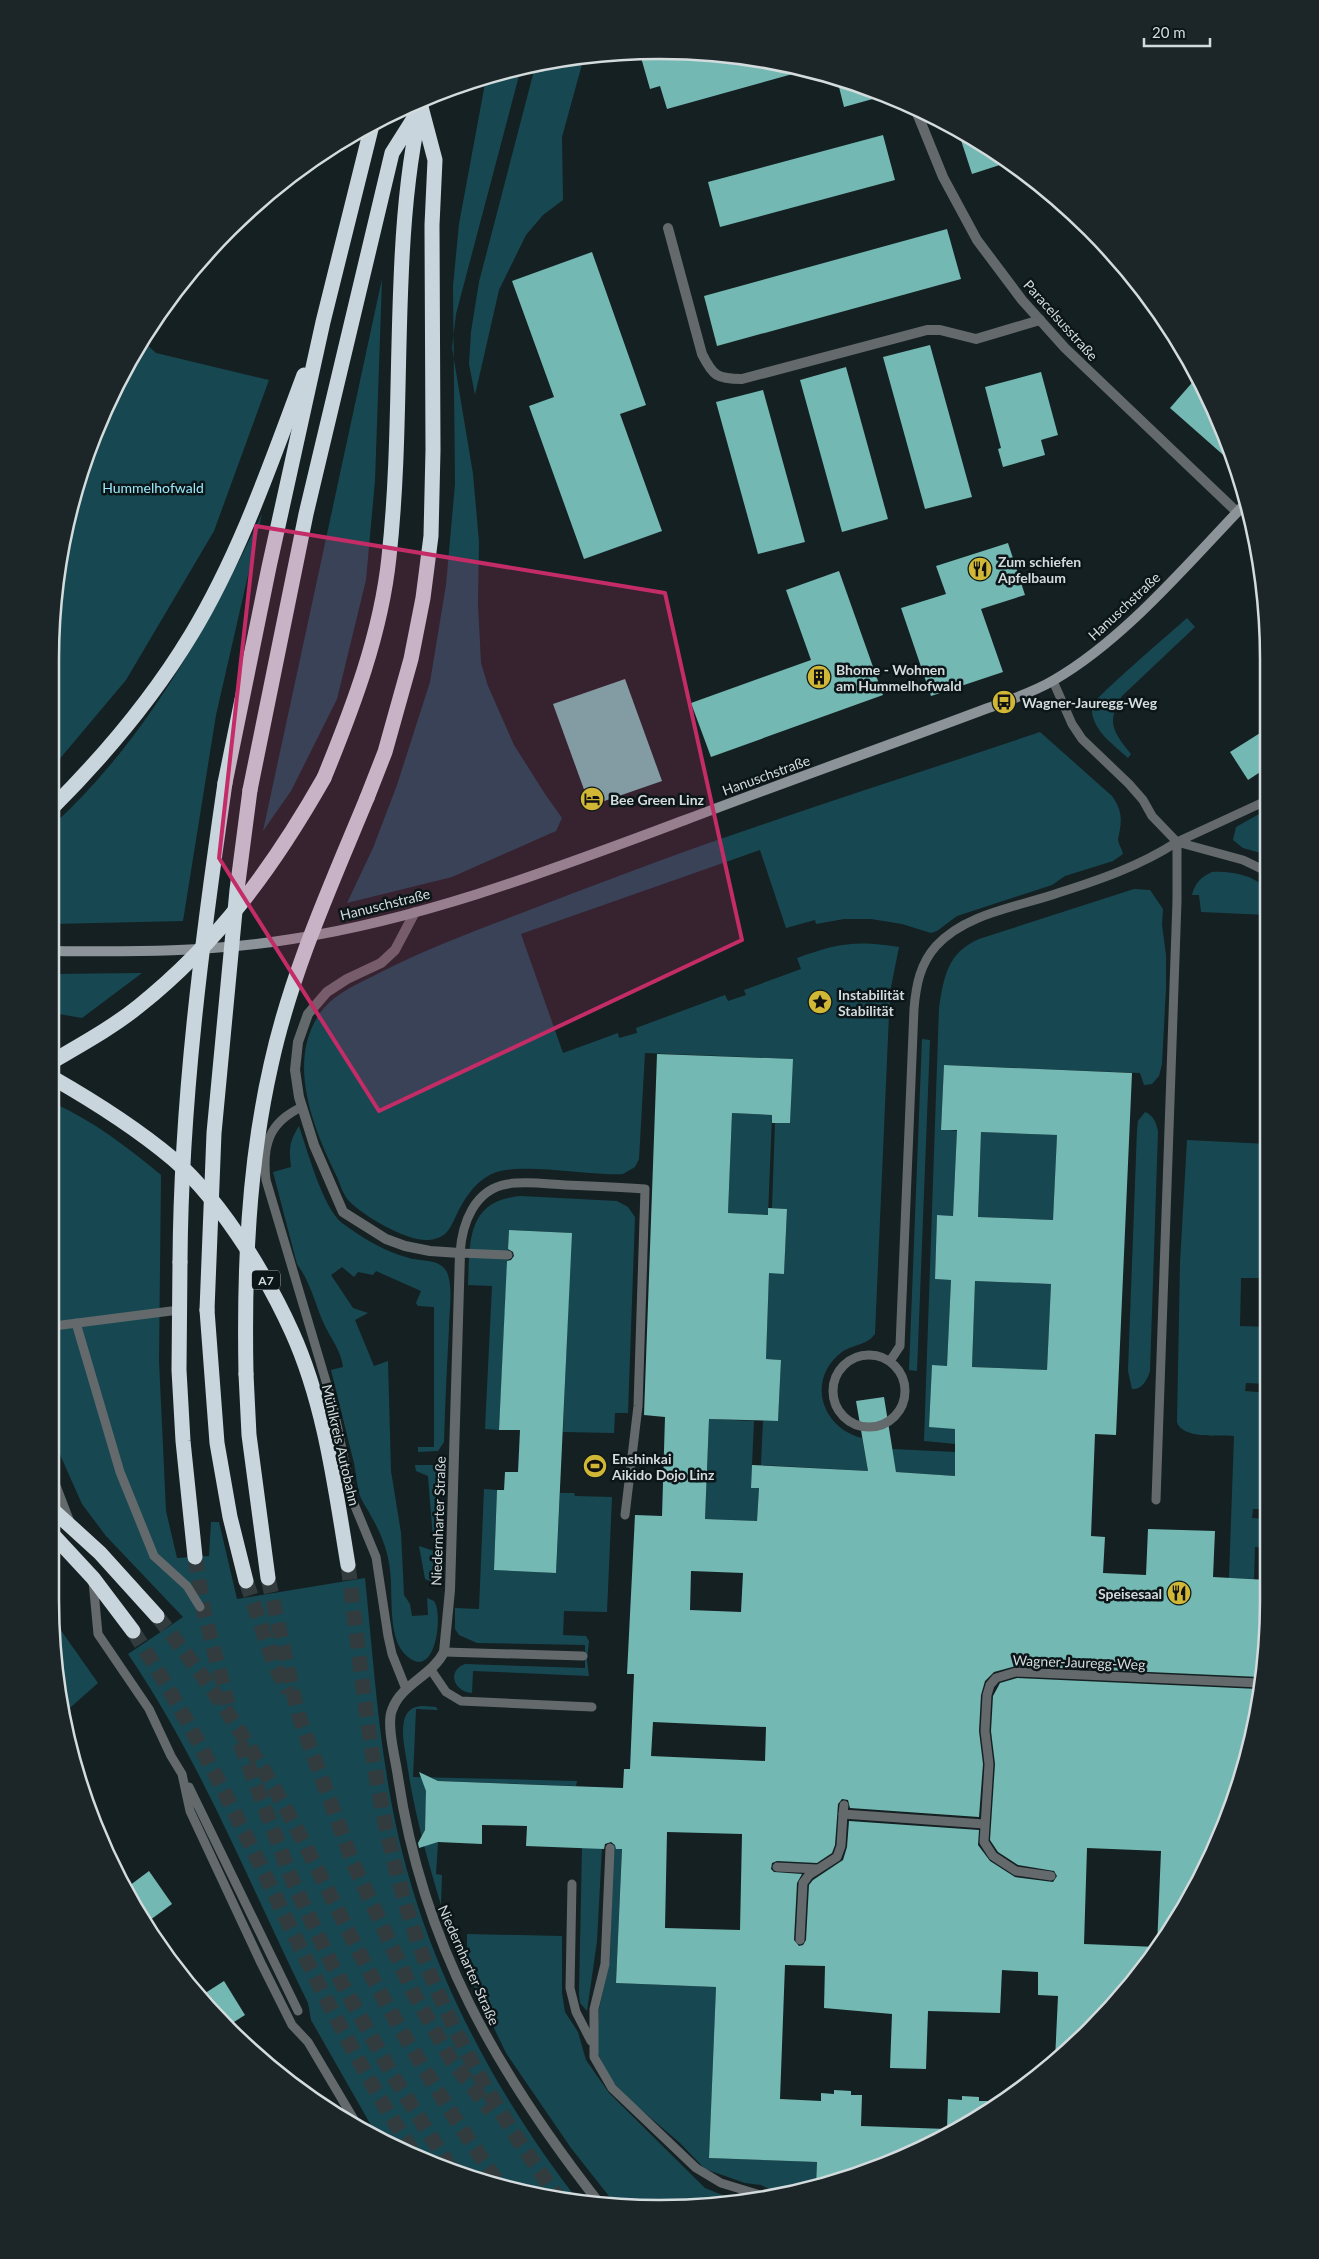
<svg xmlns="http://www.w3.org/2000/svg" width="1319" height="2259" viewBox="0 0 1319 2259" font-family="Lato,sans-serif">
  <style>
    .green { fill: #174852 }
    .building { fill: #73b8b3; fill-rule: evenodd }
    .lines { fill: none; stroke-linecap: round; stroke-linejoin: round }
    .highway-tunnel { stroke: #323c3e; stroke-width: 15; stroke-dasharray: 15 8; stroke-linecap: butt }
    .lane { stroke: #64696c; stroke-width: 9 }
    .street { stroke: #64696c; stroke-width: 10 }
    .secondary { stroke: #8d9499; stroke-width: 10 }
    .highway { stroke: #c9d5dc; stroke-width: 15 }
    .highway-bridge { stroke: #c9d5dc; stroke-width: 15 }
    .marked { fill: #c42c68; fill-opacity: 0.2; stroke: #c42c68; stroke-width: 4; stroke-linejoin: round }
    .labels { text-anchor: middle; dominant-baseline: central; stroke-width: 5; stroke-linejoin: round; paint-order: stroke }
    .shield { fill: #0c1619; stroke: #98a0a2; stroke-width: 1 }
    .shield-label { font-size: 12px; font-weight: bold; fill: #d4dbdd }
    .street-label { font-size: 14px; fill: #d4dbdd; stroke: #0c1619 }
    .park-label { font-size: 14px; fill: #9ae8f9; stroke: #0c1619 }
    .poi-label { font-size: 14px; font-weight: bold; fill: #d4dbdd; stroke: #0c1619; text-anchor: start }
    .rim { fill: none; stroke: #d4dbdd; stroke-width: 2.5 }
  </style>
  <rect width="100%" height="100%" fill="#152022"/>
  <g class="green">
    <polygon points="584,57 562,137 563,200 543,215 526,235 499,290 475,395 469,364 471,332 479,282 536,63"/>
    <polygon points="521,68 456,314 452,348 473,474 479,542 478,604 481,663 488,686 514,745 545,794 562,818 556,831 452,877 347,903 373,848 397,785 430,682 446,585 455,484 453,286 459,224 486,78"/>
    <polygon points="382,279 375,480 366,580 337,699 291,791 263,831"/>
    <polygon points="143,341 156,353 269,380 214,531 126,680 52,768 51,619 82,463"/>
    <path d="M 262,514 L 216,715 L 183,921 L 52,924 L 52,826 C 146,740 207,628 262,514 Z"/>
    <path d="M 1187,618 L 1195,627 L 1122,696 C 1106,722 1113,732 1131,754 L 1128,758 C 1113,744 1090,729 1092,706 C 1093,699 1175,629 1187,618 Z"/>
    <path d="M 1040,732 L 1112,796 C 1123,811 1122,822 1118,839 C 1118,843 1122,849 1123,854 L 1113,861 L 1065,876 L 1052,885 L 957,916 L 937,931 L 931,933 L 902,924 L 871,919 L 844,919 L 816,924 L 815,920 L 786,928 L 760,850 L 521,934 L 563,1053 L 618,1033 L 619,1038 L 637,1033 L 636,1028 L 725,995 L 728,1001 L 746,995 L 744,990 L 801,969 L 797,958 C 838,943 856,940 899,947 L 891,987 L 889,1014 L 875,1334 C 866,1346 853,1344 842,1352 C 806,1379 821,1428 862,1438 L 868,1471 L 761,1465 L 763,1421 L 778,1421 L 781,1360 L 766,1359 L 769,1273 L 784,1273 L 787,1209 L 772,1208 L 775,1123 L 790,1123 L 792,1059 L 645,1053 L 639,1159 L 635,1167 L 623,1174 C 590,1176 520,1162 494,1173 C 475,1181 464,1199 456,1216 C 453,1222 450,1229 446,1233 C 442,1237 434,1240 428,1240 C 406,1241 363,1216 348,1200 C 343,1194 340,1184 337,1177 C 314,1130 287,1065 318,1016 C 333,993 358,984 381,972 C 426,949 472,932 519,914 C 592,886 664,858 738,833 C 838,798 940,766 1040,732 Z"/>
    <polygon points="1268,809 1268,855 1243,848 1233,840 1236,827"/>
    <path d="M 1212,872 C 1229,871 1258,875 1266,891 C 1270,897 1268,908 1268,915 L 1201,912 L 1199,895 L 1192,895 C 1195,883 1201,877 1212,872 Z"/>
    <path d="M 1134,889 L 1150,890 L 1163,909 L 1162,925 L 1166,955 L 1166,988 L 1162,1064 L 1159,1076 L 1152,1084 L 1144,1085 L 1140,1073 L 944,1065 L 941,1129 L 957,1131 L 953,1216 L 937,1215 L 935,1279 L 951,1280 L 947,1366 L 932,1366 L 929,1426 L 957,1429 L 956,1444 L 924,1441 L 939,1008 C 944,977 947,953 979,939 Z"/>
    <polygon points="142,973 82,1018 53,1013 53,974"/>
    <polygon points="922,1039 930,1040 917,1371 909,1370"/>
    <path d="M 53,1103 C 94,1121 127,1147 161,1175 L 159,1361 L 166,1511 L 177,1558 L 209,1556 L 211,1522 L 219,1522 L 237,1599 L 365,1578 C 373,1656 378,1735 393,1811 C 421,1955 491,2089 581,2204 L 501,2188 L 390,2146 L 380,2141 L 311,2020 L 308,2003 C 250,1886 202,1763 128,1654 L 183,1617 L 106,1536 L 82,1504 L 61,1457 L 54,1433 Z"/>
    <path d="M 1145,1112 C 1153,1115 1156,1122 1158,1131 L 1150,1371 C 1147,1380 1142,1390 1132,1389 L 1128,1371 L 1137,1130 L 1138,1121 Z"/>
    <polygon points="732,1113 772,1115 768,1215 728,1213"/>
    <path d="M 299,1126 C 307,1150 323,1208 342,1223 C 361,1237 385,1252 409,1258 C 422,1262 443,1258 448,1275 C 453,1291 449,1312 449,1328 C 447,1366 445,1404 444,1442 L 438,1451 L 418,1452 L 418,1447 L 434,1447 L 434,1307 L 418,1306 L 416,1303 L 421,1291 L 376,1271 L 373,1275 L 358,1272 L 354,1277 L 342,1267 L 331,1275 L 353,1308 L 368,1313 L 355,1320 L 374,1366 L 388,1361 L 391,1471 L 401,1533 L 404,1595 L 410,1604 L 412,1616 L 428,1615 L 427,1598 L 434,1601 C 444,1614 435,1688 403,1652 C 388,1634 393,1593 390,1570 C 388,1551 381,1533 371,1516 C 368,1510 363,1503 360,1496 C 357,1486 356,1473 354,1463 C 346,1432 339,1401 331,1370 L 343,1367 C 341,1350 331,1339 324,1324 C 315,1304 311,1283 297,1264 L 273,1172 L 291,1167 C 289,1149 289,1142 299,1126 Z"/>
    <polygon points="981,1132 1057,1135 1053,1220 978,1217"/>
    <path d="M 1187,1140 L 1268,1144 L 1268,1278 L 1241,1278 L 1240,1326 L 1268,1327 L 1268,1384 L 1246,1383 L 1245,1391 L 1268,1393 L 1268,1509 L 1253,1509 L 1252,1518 L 1268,1519 L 1268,1548 L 1255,1547 L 1254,1579 L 1229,1578 L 1234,1436 C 1218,1435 1182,1439 1177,1422 L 1180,1263 Z"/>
    <path d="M 521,1196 L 617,1201 L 628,1207 L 635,1217 L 628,1413 L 615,1413 L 614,1433 L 563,1432 L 571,1233 L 509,1230 L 499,1430 L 485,1429 L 492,1286 L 468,1285 C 470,1241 466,1201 521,1196 Z"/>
    <polygon points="975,1281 1051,1284 1047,1370 972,1367"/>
    <polygon points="709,1419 754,1421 751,1487 759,1488 757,1521 705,1519"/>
    <polygon points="892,1449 956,1452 955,1476 896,1472"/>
    <polygon points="415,1465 438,1465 441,1468 437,1584 425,1579 419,1546 434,1551 428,1476 416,1471"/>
    <path d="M 484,1489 L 497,1490 L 494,1570 L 556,1573 L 560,1493 L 574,1493 L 575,1496 L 612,1497 L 607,1612 L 564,1611 L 563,1635 L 586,1636 L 589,1641 L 587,1660 L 589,1676 L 473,1671 L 472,1693 C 454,1692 446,1671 465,1664 L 585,1668 L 585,1645 L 477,1643 L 459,1635 L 455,1629 L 455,1608 L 479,1609 Z"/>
    <polygon points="55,1622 98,1683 63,1714 55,1679"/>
    <path d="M 423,1706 L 436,1707 L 438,1710 L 416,1709 L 413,1777 L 577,1781 L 576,1786 L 438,1781 L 432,1778 L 427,1781 L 425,1830 L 422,1836 L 424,1842 L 430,1844 L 438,1842 L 436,1874 L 442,1875 L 441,1905 C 427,1858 414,1812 407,1763 C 405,1749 401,1735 404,1721 C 406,1711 413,1706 423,1706 Z"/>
    <polygon points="614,1823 623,1823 616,1983 716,1987 709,2158 817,2162 816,2186 783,2196 761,2185 745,2183 705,2169 680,2143 631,2101 610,2079 598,2054 597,2042 599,2009 610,1960"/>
    <polygon points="602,1847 597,1941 587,2011 580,2003 579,1994 582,1848"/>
    <polygon points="467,1934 562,1936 562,1993 565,2012 578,2032 586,2060 609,2093 705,2188 727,2197 754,2201 699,2208 616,2205 571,2148 506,2053 460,1957 467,1957"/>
  </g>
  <g class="building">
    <polygon points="659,50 778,62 807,70 667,109 660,86 650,89 640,54"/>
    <polygon points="837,79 844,82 887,95 844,107"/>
    <polygon points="958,131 998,153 1009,162 972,174"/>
    <polygon points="883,135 895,180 720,227 708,182"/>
    <polygon points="947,229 961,279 717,346 704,296"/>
    <polygon points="592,252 646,405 620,414 662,531 584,559 529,406 554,397 512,281"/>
    <polygon points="930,345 972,497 925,509 883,357"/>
    <polygon points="846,367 888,519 842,532 800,380"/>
    <polygon points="1041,372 1058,435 1041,440 1045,455 1003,467 998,449 1001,448 985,387"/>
    <polygon points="1197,377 1237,464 1238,468 1170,408"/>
    <polygon points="763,390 805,542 758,554 716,402"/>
    <polygon points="1008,543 1025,595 981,609 1003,672 931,696 901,608 946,594 936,566"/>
    <polygon points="839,571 883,695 711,757 691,703 811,660 786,590"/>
    <polygon points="625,679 662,781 590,806 553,704"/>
    <polygon points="1268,728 1268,767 1248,780 1230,752"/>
    <path d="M 657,1054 L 793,1059 L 790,1123 L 772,1123 L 772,1115 L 732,1113 L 728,1213 L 768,1215 L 768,1208 L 787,1209 L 784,1274 L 769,1273 L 766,1359 L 781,1360 L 778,1421 L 709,1419 L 705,1519 L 757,1521 L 759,1488 L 751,1488 L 752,1465 L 868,1471 L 856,1401 L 884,1397 L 896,1472 L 955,1476 L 955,1429 L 929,1427 L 932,1365 L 947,1366 L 951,1280 L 935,1279 L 937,1215 L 953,1216 L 957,1130 L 941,1130 L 944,1065 L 1132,1073 L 1116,1435 L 1095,1434 L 1091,1536 L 1105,1537 L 1103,1573 L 1146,1575 L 1148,1529 L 1215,1531 L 1213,1577 L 1268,1580 L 1268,1640 L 1260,1677 L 1016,1666 L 994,1672 L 985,1681 L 981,1695 L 979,1731 L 983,1764 L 979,1817 L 850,1808 L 848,1800 L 842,1799 L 838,1804 L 835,1845 L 832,1853 L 817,1863 L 777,1861 L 772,1863 L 771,1869 L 774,1872 L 802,1874 L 797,1883 L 794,1940 L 799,1946 L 803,1945 L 806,1940 L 809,1885 L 813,1880 L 843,1860 L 847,1847 L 849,1821 L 979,1830 L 978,1845 L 990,1861 L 1015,1877 L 1053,1882 L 1057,1876 L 1054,1871 L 1018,1865 L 998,1852 L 990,1840 L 995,1764 L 991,1731 L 993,1696 L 1000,1683 L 1017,1678 L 1258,1689 L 1237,1796 L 1166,1938 L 1118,2002 L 1055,2060 L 1058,1996 L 1038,1995 L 1038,1972 L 1002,1970 L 1000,2013 L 928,2011 L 926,2069 L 890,2068 L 892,2014 L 824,2008 L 825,1966 L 785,1965 L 780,2099 L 821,2101 L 821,2093 L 834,2094 L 834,2090 L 851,2091 L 851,2095 L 862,2095 L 861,2126 L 947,2129 L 948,2099 L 962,2100 L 962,2096 L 979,2097 L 979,2101 L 999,2101 L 892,2163 L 816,2186 L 817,2162 L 709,2158 L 716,1987 L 616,1983 L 622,1849 L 616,1849 L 615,1845 L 611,1842 L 605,1844 L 604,1849 L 526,1846 L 527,1826 L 482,1825 L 482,1844 L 438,1842 L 419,1848 L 418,1843 L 425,1830 L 426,1791 L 419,1772 L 438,1781 L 623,1788 L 624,1769 L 630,1769 L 634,1674 L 627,1674 L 635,1515 L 662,1516 L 665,1417 L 644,1415 ZM 981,1132 L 1057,1135 L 1053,1220 L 978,1217 ZM 975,1281 L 1051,1284 L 1047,1370 L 972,1367 ZM 691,1571 L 743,1573 L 741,1612 L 690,1610 ZM 653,1722 L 766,1727 L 765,1761 L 651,1756 ZM 667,1832 L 742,1834 L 740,1930 L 665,1928 ZM 1087,1848 L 1161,1851 L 1157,1947 L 1084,1944 Z"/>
    <polygon points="509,1230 572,1233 556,1573 494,1570 497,1490 504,1490 505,1472 518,1472 520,1430 499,1430 507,1261 511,1260 514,1256 513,1252 508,1249"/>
    <polygon points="149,1871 172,1904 146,1923 125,1889"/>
    <polygon points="224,1981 245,2015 226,2027 199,1997"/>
  </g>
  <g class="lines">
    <g class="highway-tunnel">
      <polyline points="195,1557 204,1612 228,1704"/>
      <path d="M 348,1565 C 363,1683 373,1803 410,1918 C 442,2019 497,2114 560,2200"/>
      <polyline points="268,1578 298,1714 353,1863 414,1994 452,2061 491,2111"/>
      <polyline points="246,1581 274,1664 288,1692"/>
      <path d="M 157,1616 C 197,1666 233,1718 266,1774 C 308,1845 341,1920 380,1992 C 417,2060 458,2125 502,2188"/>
      <path d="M 133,1631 C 242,1798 306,1989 416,2156"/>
      <polyline points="240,1743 293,1882 333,1967 392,2074 451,2169"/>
    </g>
    <g class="lane">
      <polyline points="1053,681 1072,724 1082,739 1129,784 1143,800 1152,816 1177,842 1243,860 1268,872"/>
      <polyline points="1177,842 1268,800"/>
      <path d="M 302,1107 C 269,1122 262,1145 266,1180 L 333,1405 L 352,1499 L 376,1557 L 388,1636 L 392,1654 L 406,1689"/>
      <path d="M 508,1255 L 460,1253 C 462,1224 474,1189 508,1184 C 526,1181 546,1184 565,1185 C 592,1186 618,1187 645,1189 L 638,1406 L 625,1515"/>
      <polyline points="76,1323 120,1472 154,1556 187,1586 200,1607"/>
      <polyline points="54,1326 179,1310"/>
      <circle cx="869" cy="1391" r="36"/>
      <path d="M 890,1361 L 900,1346 L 914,1009 C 916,985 920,964 936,946 C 966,913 1018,907 1058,893 C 1099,880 1140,866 1177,842 L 1177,901 L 1156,1500"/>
      <polyline points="55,1483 70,1522"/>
      <polyline points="93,1581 98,1634 149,1709 171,1756 182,1774 190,1811 261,1963 292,2025 308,2042 359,2128"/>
      <polyline points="444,1652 583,1656"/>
      <polyline points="431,1670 446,1692 461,1701 592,1707"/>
      <polyline points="189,1787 298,2011"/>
      <polyline points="844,1805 843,1814 984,1824"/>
      <polyline points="610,1848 605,1964 594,2009 594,2057 612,2088 696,2168 721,2183 770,2198"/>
      <polyline points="777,1867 818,1869"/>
      <polyline points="1051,1876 1016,1871 993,1856 984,1842 989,1764 985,1731 987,1695 990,1685 996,1678 1016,1672 1259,1683"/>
      <polyline points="572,1884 570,1988 576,2012 591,2041"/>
      <polyline points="800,1940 803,1883 809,1875 837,1857 841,1846 843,1814"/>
    </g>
    <g class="street">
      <polyline points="915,108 943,177 977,240 1022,300 1065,348 1237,512"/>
      <path d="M 668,228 L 702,354 C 713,376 717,379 742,379 L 927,330 L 940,330 L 976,339 L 1040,320"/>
      <path d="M 415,912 L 395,950 L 381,963 L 347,979 L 327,992 L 308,1014 L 298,1042 L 295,1070 L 299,1097 L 314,1145 L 343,1212 L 386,1239 L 405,1246 L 430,1251 L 460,1253 L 450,1590 L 444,1652 C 432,1676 401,1684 392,1710 C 386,1725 396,1761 398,1777 C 423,1946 497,2072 600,2204"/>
    </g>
    <path class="secondary" d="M 53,951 C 132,952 213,952 292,939 C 428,918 556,868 685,820 C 785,782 887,746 988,708 C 1010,700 1034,692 1054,680 C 1125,639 1188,563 1245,504"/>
    <g class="highway">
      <path d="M 324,778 C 353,707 381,634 389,557 C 399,465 397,373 401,281 C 403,226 407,171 419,116"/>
      <polyline points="225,783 269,567 323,322 372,125"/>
      <polyline points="250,790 306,514 392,153 421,107"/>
      <polyline points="367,798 385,752 411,659 423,598 431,536 433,450 432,225 435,160 421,107"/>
      <path d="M 52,808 C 104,756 153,698 191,635 C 240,554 271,463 304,375"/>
      <path d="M 53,1078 C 95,1102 136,1128 173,1159 C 201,1183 227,1218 247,1249 C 264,1276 279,1303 292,1332 C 325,1405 335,1487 348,1565"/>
      <polyline points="180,1262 179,1370 183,1441 195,1557"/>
      <polyline points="207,1310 217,1443 230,1517 246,1581"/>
      <polyline points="246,1374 249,1435 268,1578"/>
      <polyline points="55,1512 100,1553 157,1616"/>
      <polyline points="55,1537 93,1578 133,1631"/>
    </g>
    <g class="highway-bridge">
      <path d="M 53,1061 C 82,1044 113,1027 139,1006 C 219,942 274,866 324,778"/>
      <path d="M 180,1262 C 181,1101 202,941 225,783"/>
      <polyline points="207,1310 214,1133 237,890 250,790"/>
      <path d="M 246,1374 C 244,1271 248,1166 271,1065 C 291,973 331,885 367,798"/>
    </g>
  </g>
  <path class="marked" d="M 256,526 L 665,593 L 742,940 L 379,1111 L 219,858 Z"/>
  <defs>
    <g id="restaurant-disc" transform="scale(1.25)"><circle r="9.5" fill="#d0b736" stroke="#0c1619"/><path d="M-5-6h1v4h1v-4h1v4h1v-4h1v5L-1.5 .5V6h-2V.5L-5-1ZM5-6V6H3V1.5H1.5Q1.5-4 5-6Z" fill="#111"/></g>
    <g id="building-disc" transform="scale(1.25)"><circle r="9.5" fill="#d0b736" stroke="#0c1619"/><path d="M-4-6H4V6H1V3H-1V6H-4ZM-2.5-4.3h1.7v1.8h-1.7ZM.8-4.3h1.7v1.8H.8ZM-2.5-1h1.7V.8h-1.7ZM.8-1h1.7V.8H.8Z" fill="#111"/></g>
    <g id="bus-disc" transform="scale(1.25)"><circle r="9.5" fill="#d0b736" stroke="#0c1619"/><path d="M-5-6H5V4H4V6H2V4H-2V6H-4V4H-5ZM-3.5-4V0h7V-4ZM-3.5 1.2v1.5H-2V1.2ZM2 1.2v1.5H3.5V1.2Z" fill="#111"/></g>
    <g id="hotel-disc" transform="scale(1.25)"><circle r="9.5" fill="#d0b736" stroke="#0c1619"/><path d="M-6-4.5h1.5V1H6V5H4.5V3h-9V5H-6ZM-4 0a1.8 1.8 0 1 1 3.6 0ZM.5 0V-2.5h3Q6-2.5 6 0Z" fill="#111"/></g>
    <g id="sight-disc" transform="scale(1.25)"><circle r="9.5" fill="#d0b736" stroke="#0c1619"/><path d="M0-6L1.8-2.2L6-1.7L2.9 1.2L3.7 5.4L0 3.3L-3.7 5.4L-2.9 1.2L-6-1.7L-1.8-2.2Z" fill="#111"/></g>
    <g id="stadium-disc" transform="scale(1.25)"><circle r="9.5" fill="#d0b736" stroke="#0c1619"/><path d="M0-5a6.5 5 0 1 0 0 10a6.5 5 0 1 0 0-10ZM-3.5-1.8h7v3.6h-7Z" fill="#111"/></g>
  </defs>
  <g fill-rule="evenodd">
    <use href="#restaurant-disc" x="980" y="569"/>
    <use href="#building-disc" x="819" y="677"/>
    <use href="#bus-disc" x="1004" y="702"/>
    <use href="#hotel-disc" x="592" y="799"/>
    <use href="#sight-disc" x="820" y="1002"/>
    <use href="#stadium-disc" x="595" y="1466"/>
    <use href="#restaurant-disc" x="1179" y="1593"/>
  </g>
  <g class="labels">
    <rect class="shield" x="252" y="1270.5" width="28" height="19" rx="4"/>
    <g class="shield-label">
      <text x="266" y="1280">A7</text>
    </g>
    <g class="street-label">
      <text transform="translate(1061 320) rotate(48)">Paracelsusstraße</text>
      <text transform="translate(1124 606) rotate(-43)">Hanuschstraße</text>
      <text transform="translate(766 775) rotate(-20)">Hanuschstraße</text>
      <text transform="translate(385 904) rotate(-14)">Hanuschstraße</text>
      <text transform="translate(341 1445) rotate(77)">Mühlkreis Autobahn</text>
      <text transform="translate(438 1521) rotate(-88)">Niedernharter Straße</text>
      <text transform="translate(1079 1662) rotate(2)">Wagner-Jauregg-Weg</text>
      <text transform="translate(469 1965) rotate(66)">Niedernharter Straße</text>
    </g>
    <g class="park-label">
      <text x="153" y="487">Hummelhofwald</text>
    </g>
    <g class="poi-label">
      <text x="998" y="561">Zum schiefen<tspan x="998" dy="16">Apfelbaum</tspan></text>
      <text x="836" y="669">Bhome - Wohnen<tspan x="836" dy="16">am Hummelhofwald</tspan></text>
      <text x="1022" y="702">Wagner-Jauregg-Weg</text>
      <text x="610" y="799">Bee Green Linz</text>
      <text x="838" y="994">Instabilität<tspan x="838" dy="16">Stabilität</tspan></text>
      <text x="612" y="1458">Enshinkai<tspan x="612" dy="16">Aikido Dojo Linz</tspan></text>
      <text x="1162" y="1593" text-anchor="end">Speisesaal</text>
    </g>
  </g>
  <path d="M0 0H1319V2259H0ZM659 59H660A600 600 0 0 1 1260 659V1600A600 600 0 0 1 660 2200H659A600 600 0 0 1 59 1600V659A600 600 0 0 1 659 59Z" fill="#1c2629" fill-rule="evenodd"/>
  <path class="rim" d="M659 59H660A600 600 0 0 1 1260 659V1600A600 600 0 0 1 660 2200H659A600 600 0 0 1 59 1600V659A600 600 0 0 1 659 59Z"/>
  <path d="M1144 38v8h66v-8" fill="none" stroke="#d4dbdd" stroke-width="2.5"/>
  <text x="1152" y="38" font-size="15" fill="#d4dbdd" stroke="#0c1619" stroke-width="4" paint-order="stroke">20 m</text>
</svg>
